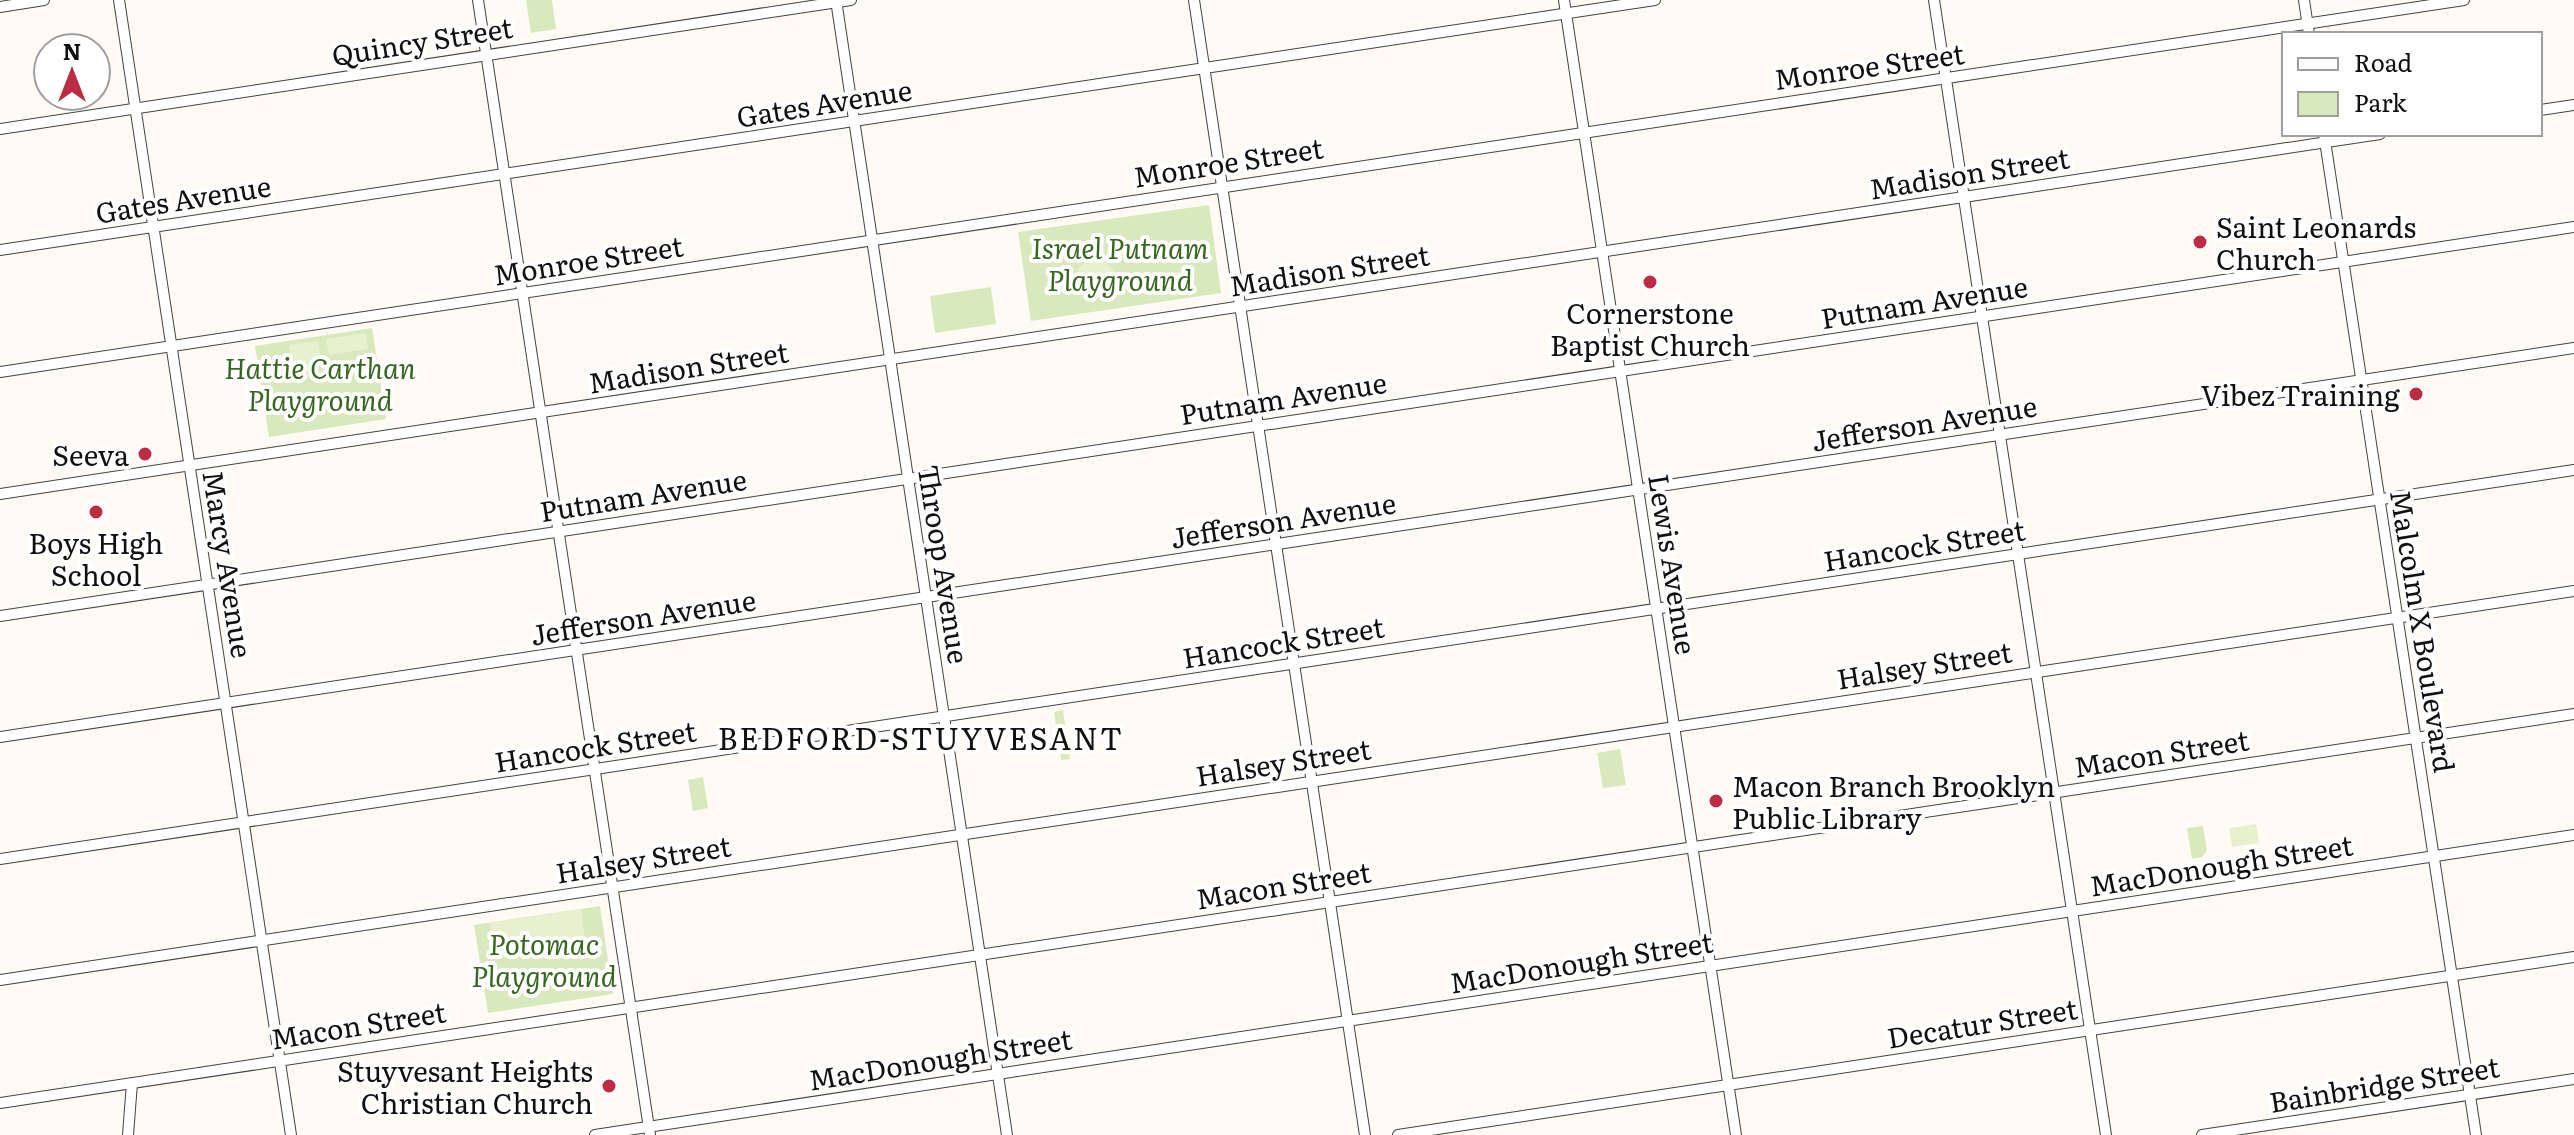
<svg xmlns="http://www.w3.org/2000/svg" width="2574" height="1135" viewBox="0 0 2574 1135" font-family="Literata,serif">
  <style>
    .green { fill: #d9e9be }
    .pitch { fill: #e9f0cf }
    .lines { fill: none; stroke-linecap: round; stroke-linejoin: round }
    .minor-casing { stroke: #434343; stroke-width: 12 }
    .minor { stroke: #fff; stroke-width: 10 }
    .poi-dot { fill: #bc2c44; stroke: #fff; stroke-width: 3 }
    .labels { text-anchor: middle; dominant-baseline: central; stroke-width: 8; stroke-linejoin: round; paint-order: stroke }
    .street-label { font-size: 28px; fill: #101010; stroke: #fff }
    .poi-label { font-size: 28px; fill: #101010; stroke: #fff; text-anchor: end }
    .park-label { font-size: 28px; font-style: italic; fill: #386722; stroke: #fff }
    .neighbourhood-label { font-size: 30px; letter-spacing: 2px; fill: #101010; stroke: #fff }
  </style>
  <rect width="100%" height="100%" fill="#fffbf4"/>
  <g class="green">
    <polygon points="526,0 552,0 556,29 531,33"/>
    <polygon points="1209,205 1221,293 1031,321 1018,232"/>
    <polygon points="991,287 996,324 935,333 930,296"/>
    <polygon points="372,328 386,419 269,437 255,346"/>
    <polygon points="1063,710 1070,759 1061,760 1054,712"/>
    <polygon points="1620,749 1626,785 1603,788 1597,753"/>
    <polygon points="703,777 708,808 693,811 688,780"/>
    <polygon points="2203,826 2207,851 2202,857 2192,859 2187,828"/>
    <polygon points="600,906 613,994 488,1013 474,925"/>
  </g>
  <g class="pitch">
    <path d="M 1098,260 C 1115,265 1121,278 1116,295 L 1083,299 L 1078,269 L 1086,262 Z"/>
    <polygon points="1188,271 1190,289 1159,293 1156,275"/>
    <polygon points="366,333 368,349 329,355 326,339"/>
    <polygon points="318,341 321,360 292,365 289,345"/>
    <polygon points="2256,824 2259,843 2232,847 2229,828"/>
    <polygon points="581,909 586,945 495,959 490,923"/>
  </g>
  <g class="lines">
    <g class="minor-casing">
      <g id="minor">
        <polyline points="119,0 291,1135"/>
        <polyline points="478,0 650,1135"/>
        <polyline points="836,0 1007,1135"/>
        <polyline points="1194,0 1365,1135"/>
        <polyline points="1564,0 1736,1135"/>
        <polyline points="1934,0 2106,1135"/>
        <polyline points="2304,0 2309,34"/>
        <polyline points="0,7 44,0"/>
        <polyline points="2540,110 2574,105"/>
        <polyline points="0,129 851,0"/>
        <polyline points="2324,134 2476,1135"/>
        <polyline points="0,250 1655,0"/>
        <polyline points="0,372 2464,0"/>
        <polyline points="0,494 2380,134"/>
        <polyline points="0,616 2574,227"/>
        <polyline points="0,737 2574,348"/>
        <polyline points="0,859 2574,470"/>
        <polyline points="0,980 2574,591"/>
        <polyline points="0,1103 2574,714"/>
        <polyline points="128,1135 132,1083"/>
        <polyline points="595,1135 2574,835"/>
        <polyline points="1398,1135 2574,957"/>
        <polyline points="2202,1135 2574,1079"/>
      </g>
    </g>
    <use href="#minor" class="minor"/>
  </g>
  <g class="poi-dot">
    <circle cx="2200" cy="242" r="8"/>
    <circle cx="1650" cy="282" r="8"/>
    <circle cx="2416" cy="394" r="8"/>
    <circle cx="145" cy="454" r="8"/>
    <circle cx="96" cy="512" r="8"/>
    <circle cx="1716" cy="801" r="8"/>
    <circle cx="609" cy="1086" r="8"/>
  </g>
  <g class="labels">
    <g class="street-label">
      <text transform="translate(422 40) rotate(-9)">Quincy Street</text>
      <text transform="translate(1869 65) rotate(-8)">Monroe Street</text>
      <text transform="translate(824 102) rotate(-9)">Gates Avenue</text>
      <text transform="translate(1228 161) rotate(-9)">Monroe Street</text>
      <text transform="translate(1969 172) rotate(-9)">Madison Street</text>
      <text transform="translate(183 198) rotate(-9)">Gates Avenue</text>
      <text transform="translate(588 259) rotate(-9)">Monroe Street</text>
      <text transform="translate(1329 269) rotate(-9)">Madison Street</text>
      <text transform="translate(1924 301) rotate(-9)">Putnam Avenue</text>
      <text transform="translate(688 366) rotate(-9)">Madison Street</text>
      <text transform="translate(1283 397) rotate(-9)">Putnam Avenue</text>
      <text transform="translate(1924 422) rotate(-9)">Jefferson Avenue</text>
      <text transform="translate(643 494) rotate(-9)">Putnam Avenue</text>
      <text transform="translate(1283 519) rotate(-9)">Jefferson Avenue</text>
      <text transform="translate(1924 544) rotate(-9)">Hancock Street</text>
      <text transform="translate(229 564) rotate(81)">Marcy Avenue</text>
      <text transform="translate(945 564) rotate(81)">Throop Avenue</text>
      <text transform="translate(1674 564) rotate(81)">Lewis Avenue</text>
      <text transform="translate(643 616) rotate(-9)">Jefferson Avenue</text>
      <text transform="translate(2424 631) rotate(81)">Malcolm X Boulevard</text>
      <text transform="translate(1283 641) rotate(-9)">Hancock Street</text>
      <text transform="translate(1924 664) rotate(-9)">Halsey Street</text>
      <text transform="translate(595 745) rotate(-9)">Hancock Street</text>
      <text transform="translate(2161 752) rotate(-9)">Macon Street</text>
      <text transform="translate(1283 761) rotate(-9)">Halsey Street</text>
      <text transform="translate(643 858) rotate(-9)">Halsey Street</text>
      <text transform="translate(2221 864) rotate(-9)">MacDonough Street</text>
      <text transform="translate(1283 884) rotate(-9)">Macon Street</text>
      <text transform="translate(1581 961) rotate(-9)">MacDonough Street</text>
      <text transform="translate(1982 1022) rotate(-9)">Decatur Street</text>
      <text transform="translate(358 1024) rotate(-9)">Macon Street</text>
      <text transform="translate(940 1058) rotate(-9)">MacDonough Street</text>
      <text transform="translate(2384 1083) rotate(-9)">Bainbridge Street</text>
    </g>
    <g class="poi-label">
      <text x="2216" y="226" text-anchor="start">Saint Leonards<tspan x="2216" dy="32">Church</tspan></text>
      <text x="1650" y="312" text-anchor="middle">Cornerstone<tspan x="1650" dy="32">Baptist Church</tspan></text>
      <text x="2400" y="394">Vibez Training</text>
      <text x="129" y="454">Seeva</text>
      <text x="96" y="542" text-anchor="middle">Boys High<tspan x="96" dy="32">School</tspan></text>
      <text x="1732" y="785" text-anchor="start">Macon Branch Brooklyn<tspan x="1732" dy="32">Public Library</tspan></text>
      <text x="593" y="1070">Stuyvesant Heights<tspan x="593" dy="32">Christian Church</tspan></text>
    </g>
    <g class="park-label">
      <text x="1120" y="247">Israel Putnam<tspan x="1120" dy="32">Playground</tspan></text>
      <text x="320" y="367">Hattie Carthan<tspan x="320" dy="32">Playground</tspan></text>
      <text x="544" y="943">Potomac<tspan x="544" dy="32">Playground</tspan></text>
    </g>
    <g class="neighbourhood-label">
      <text x="921" y="737">BEDFORD-STUYVESANT</text>
    </g>
  </g>
  <rect x="2282" y="32" width="260" height="104" fill="#ffffff" stroke="#9f9f9f" stroke-width="2"/>
  <rect x="2298" y="58" width="40" height="12" fill="#ffffff" stroke="#9f9f9f" stroke-width="2"/>
  <text x="2354" y="72" font-size="24" fill="#101010">Road</text>
  <rect x="2298" y="92" width="40" height="24" fill="#d9e9be" stroke="#9f9f9f" stroke-width="2"/>
  <text x="2354" y="112" font-size="24" fill="#101010">Park</text>
  <g transform="translate(72 72)"><circle r="38" fill="#ffffff" stroke="#9f9f9f" stroke-width="2"/>
  <path d="M0-6L14 30L0 20L-14 30Z" fill="#bc2c44"/>
  <text y="-12" font-size="22" font-weight="bold" text-anchor="middle" fill="#101010">N</text>
  </g>
</svg>
